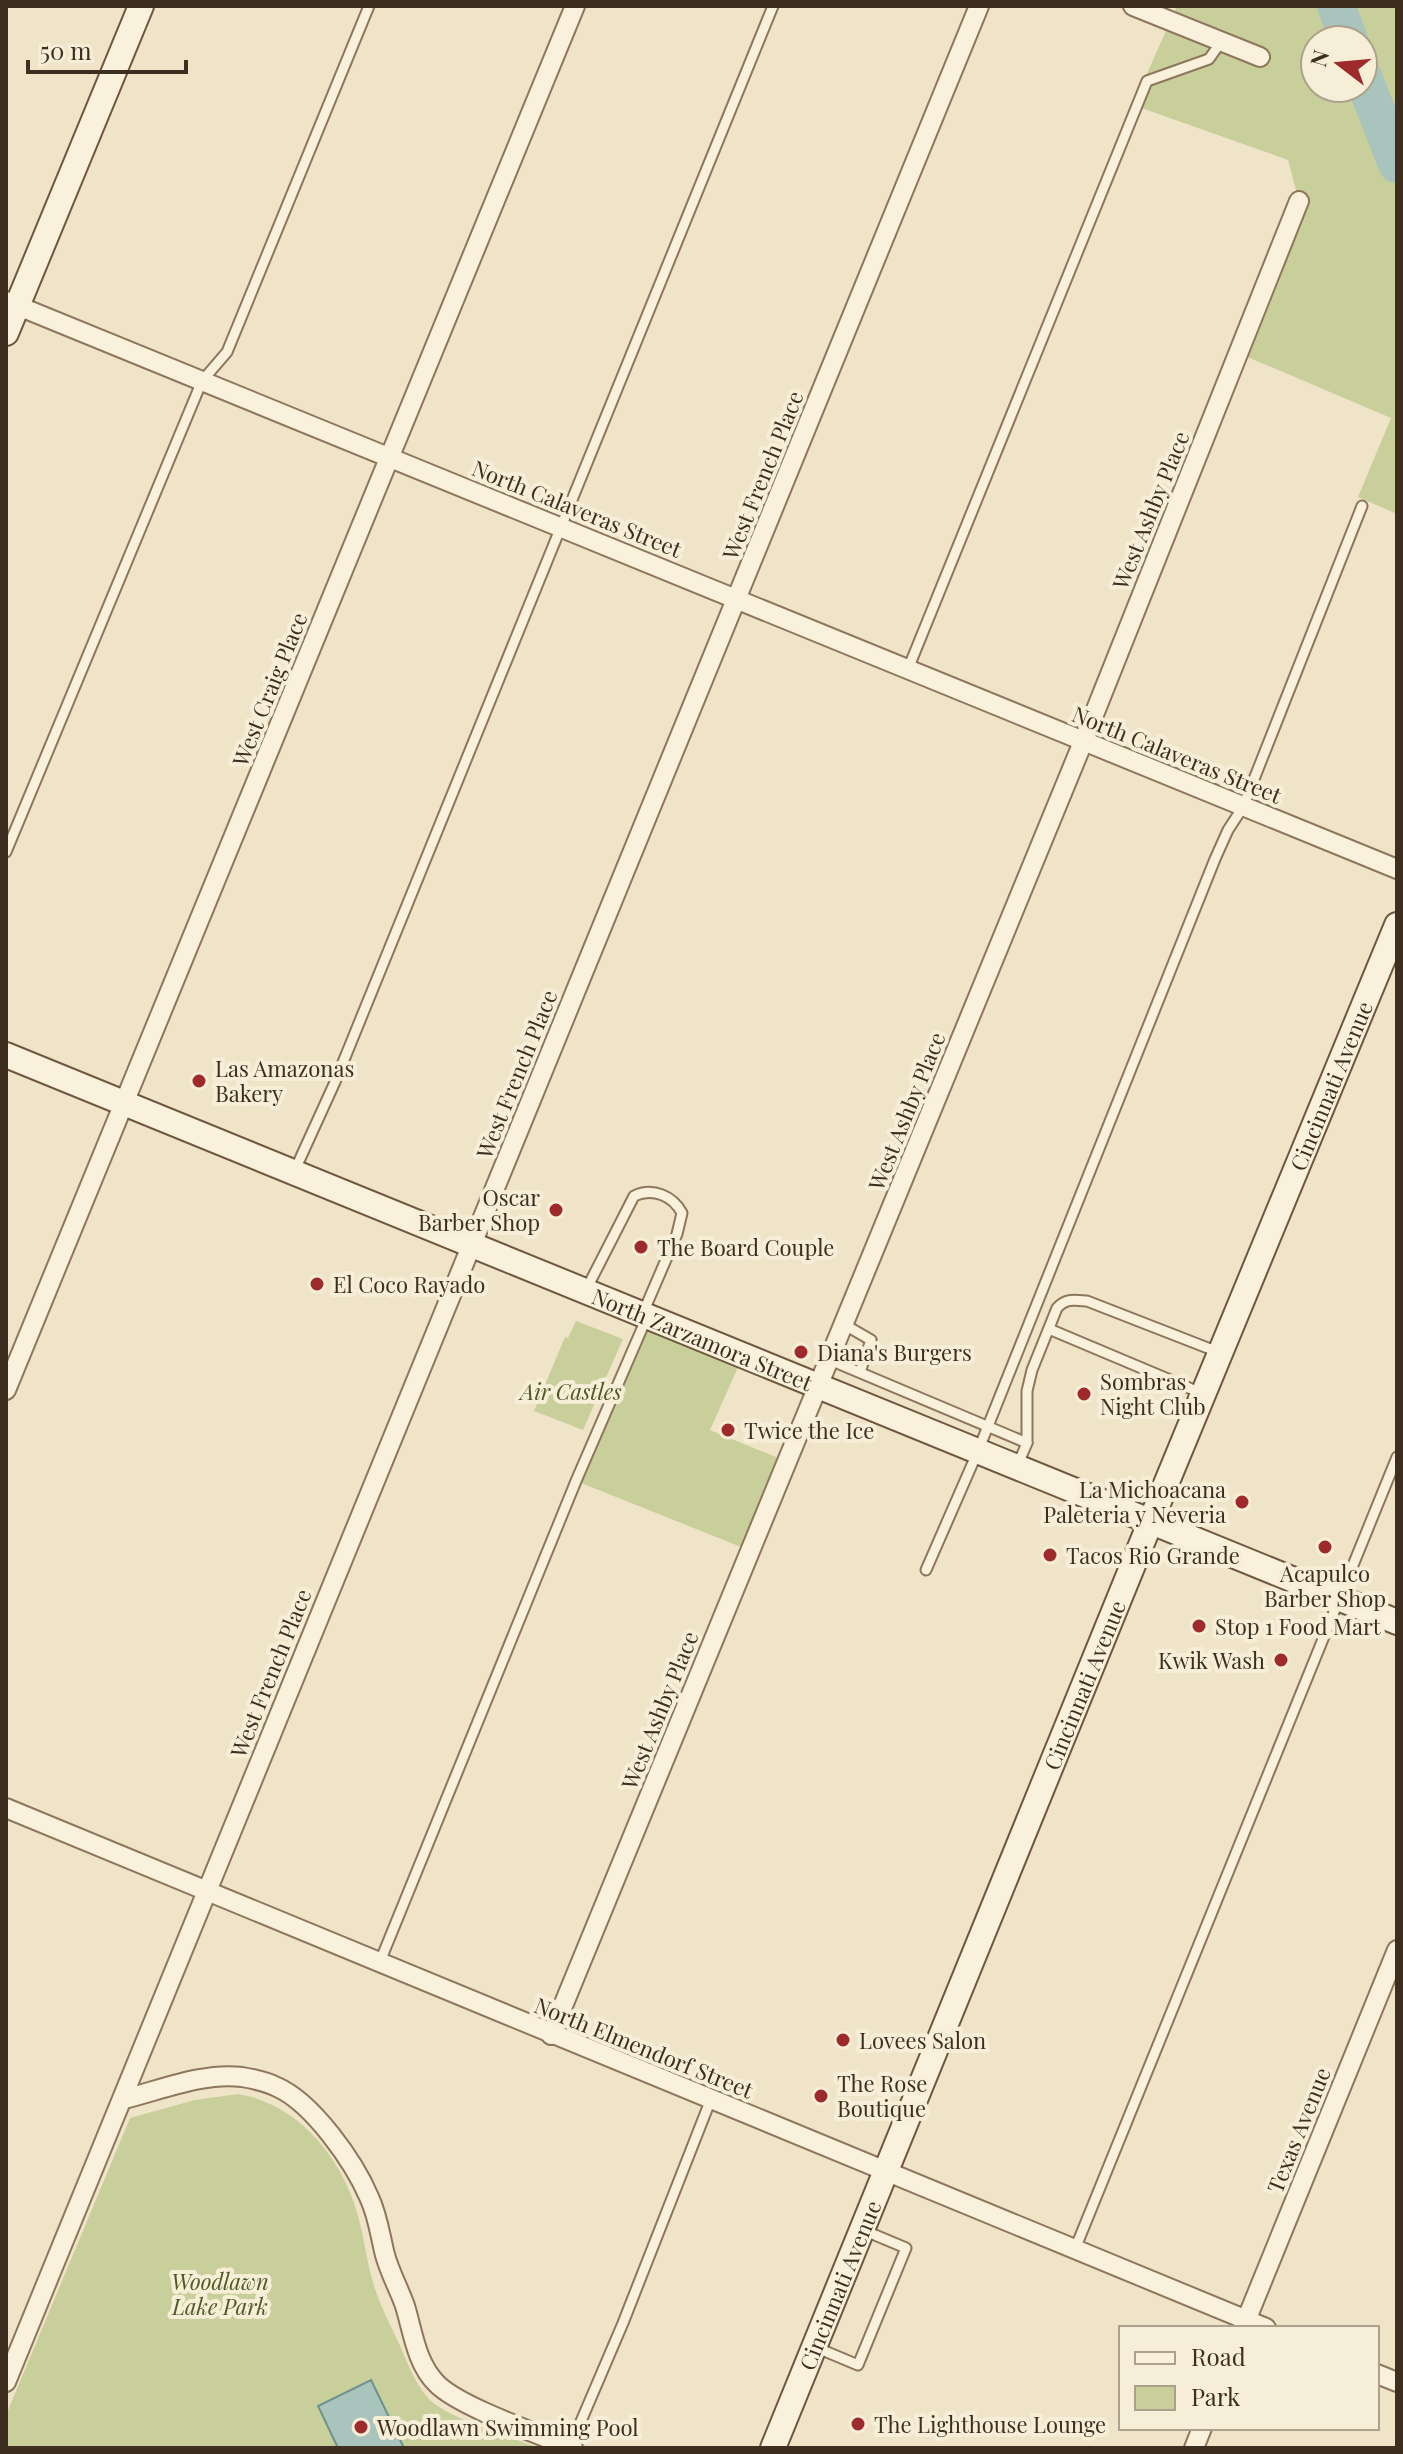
<svg xmlns="http://www.w3.org/2000/svg" width="1403" height="2454" viewBox="0 0 1403 2454" font-family="'Playfair Display',serif">
  <style>
    .green { fill: #c9cf9b; fill-rule: evenodd }
    .water { fill: #a9c4bc; stroke: #6f938a; stroke-width: 2 }
    .lines { fill: none; stroke-linecap: round; stroke-linejoin: round }
    .river { stroke: #a9c4bc; stroke-width: 38 }
    .lane-casing { stroke: #8d765c; stroke-width: 13 }
    .street-casing { stroke: #8d765c; stroke-width: 22 }
    .secondary-casing { stroke: #6f573f; stroke-width: 28 }
    .lane { stroke: #faf1dc; stroke-width: 9 }
    .street { stroke: #faf1dc; stroke-width: 18 }
    .secondary { stroke: #faf1dc; stroke-width: 24 }
    .poi-dot { fill: #9e2a2b; stroke: #f7eed8; stroke-width: 3 }
    .labels { text-anchor: middle; dominant-baseline: central; stroke-width: 8; stroke-linejoin: round; paint-order: stroke }
    .street-label { font-size: 22px; fill: #3d2e20; stroke: #f7eed8 }
    .poi-label { font-size: 22px; fill: #3d2e20; stroke: #f7eed8; text-anchor: start }
    .park-label { font-size: 22px; font-style: italic; fill: #4d5a26; stroke: #f7eed8 }
  </style>
  <rect width="100%" height="100%" fill="#f0e4c8"/>
  <g class="green">
    <path d="M 1177,6 L 1397,6 L 1397,514 L 1358,497 L 1391,418 L 1238,353 L 1299,202 L 1288,160 L 1133,105 ZM 1315,40 L 1363,40 L 1363,88 L 1315,88 Z"/>
    <polygon points="647,1317 743,1356 710,1430 788,1462 751,1551 576,1481"/>
    <polygon points="576,1321 623,1339 583,1430 534,1411 565,1337 568,1338"/>
    <path d="M 238,2094 C 295,2103 338,2153 355,2206 C 364,2232 366,2262 375,2289 C 382,2310 393,2330 402,2350 C 409,2367 416,2384 428,2398 C 448,2419 509,2436 538,2448 L 6,2448 L 6,2415 L 130,2118 L 195,2100 Z"/>
  </g>
  <polygon class="water" points="371,2380 404,2448 338,2448 318,2406"/>
  <g class="lines">
    <g class="river">
      <polyline points="1336,6 1349,40"/>
      <polyline points="1363,77 1397,164"/>
    </g>
    <g class="lane-casing">
      <g id="lane">
        <polyline points="908,669 1147,81 1209,59 1221,42"/>
        <polyline points="6,852 202,381 227,352 369,6"/>
        <polyline points="294,1172 335,1082 773,6"/>
        <path d="M 587,1288 L 634,1196 C 653,1187 673,1196 682,1213 L 677,1234 L 643,1313"/>
        <polyline points="845,1325 871,1340 860,1372"/>
        <polyline points="1049,1329 1201,1393"/>
        <polyline points="830,1360 1027,1443"/>
        <path d="M 1018,1464 L 1027,1443 L 1027,1391 L 1032,1370 L 1057,1308 C 1066,1298 1074,1300 1087,1301 L 1218,1352"/>
        <polyline points="926,1570 978,1451 1215,859 1228,830 1243,807 1362,506"/>
        <polyline points="379,1964 576,1481 647,1317"/>
        <polyline points="1075,2249 1397,1457"/>
        <polyline points="815,2347 858,2365 906,2248 863,2230"/>
        <polyline points="570,2447 623,2323 711,2099"/>
      </g>
    </g>
    <g class="street-casing">
      <g id="street">
        <polyline points="1133,6 1260,57"/>
        <polyline points="6,301 1397,869"/>
        <polyline points="6,1390 575,6"/>
        <path d="M 6,1808 C 425,1984 846,2155 1266,2328"/>
        <polyline points="551,2035 1083,742 1299,201"/>
        <path d="M 124,2099 C 161,2090 204,2072 242,2077 C 254,2079 267,2082 277,2087 C 313,2103 354,2162 369,2197 C 378,2216 380,2235 385,2255 C 390,2273 399,2289 405,2306 C 413,2332 416,2363 437,2384 C 460,2407 539,2434 573,2448"/>
        <polyline points="1243,2328 1397,1950"/>
        <polyline points="1377,2374 1397,2382"/>
        <polyline points="6,2382 979,6"/>
        <polyline points="1194,2448 1202,2428"/>
      </g>
    </g>
    <g class="secondary-casing">
      <g id="secondary">
        <polyline points="6,333 141,6"/>
        <path id="s1" d="M 6,1055 L 1397,1622"/>
        <path id="s2" d="M 773,2448 L 1159,1501 L 1397,925"/>
      </g>
    </g>
    <use href="#lane" class="lane"/>
    <use href="#street" class="street"/>
    <use href="#secondary" class="secondary"/>
  </g>
  <g class="poi-dot">
    <circle cx="199" cy="1081" r="8"/>
    <circle cx="556" cy="1210" r="8"/>
    <circle cx="641" cy="1247" r="8"/>
    <circle cx="317" cy="1284" r="8"/>
    <circle cx="801" cy="1352" r="8"/>
    <circle cx="1084" cy="1394" r="8"/>
    <circle cx="728" cy="1430" r="8"/>
    <circle cx="1242" cy="1502" r="8"/>
    <circle cx="1325" cy="1547" r="8"/>
    <circle cx="1050" cy="1555" r="8"/>
    <circle cx="1199" cy="1626" r="8"/>
    <circle cx="1281" cy="1660" r="8"/>
    <circle cx="843" cy="2040" r="8"/>
    <circle cx="821" cy="2096" r="8"/>
    <circle cx="858" cy="2424" r="8"/>
    <circle cx="361" cy="2427" r="8"/>
  </g>
  <g class="labels">
    <g class="street-label">
      <text transform="translate(762 475) rotate(-68)">West French Place</text>
      <text transform="translate(577 508) rotate(22)">North Calaveras Street</text>
      <text transform="translate(1150 510) rotate(-68)">West Ashby Place</text>
      <text transform="translate(269 689) rotate(-68)">West Craig Place</text>
      <text transform="translate(1177 754) rotate(22)">North Calaveras Street</text>
      <text transform="translate(516 1074) rotate(-68)">West French Place</text>
      <text stroke="none"><textPath href="#s2" startOffset="1472">Cincinnati Avenue</textPath></text>
      <text transform="translate(906 1111) rotate(-68)">West Ashby Place</text>
      <text stroke="none"><textPath href="#s1" startOffset="752">North Zarzamora Street</textPath></text>
      <text transform="translate(270 1673) rotate(-68)">West French Place</text>
      <text stroke="none"><textPath href="#s2" startOffset="824">Cincinnati Avenue</textPath></text>
      <text transform="translate(659 1710) rotate(-68)">West Ashby Place</text>
      <text transform="translate(644 2047) rotate(22)">North Elmendorf Street</text>
      <text transform="translate(1298 2130) rotate(-68)">Texas Avenue</text>
      <text stroke="none"><textPath href="#s2" startOffset="176">Cincinnati Avenue</textPath></text>
    </g>
    <g class="poi-label">
      <text x="215" y="1068">Las Amazonas<tspan x="215" dy="25">Bakery</tspan></text>
      <text x="540" y="1197" text-anchor="end">Oscar<tspan x="540" dy="25">Barber Shop</tspan></text>
      <text x="657" y="1247">The Board Couple</text>
      <text x="333" y="1284">El Coco Rayado</text>
      <text x="817" y="1352">Diana's Burgers</text>
      <text x="1100" y="1381">Sombras<tspan x="1100" dy="25">Night Club</tspan></text>
      <text x="744" y="1430">Twice the Ice</text>
      <text x="1226" y="1489" text-anchor="end">La Michoacana<tspan x="1226" dy="25">Paleteria y Neveria</tspan></text>
      <text x="1066" y="1555">Tacos Rio Grande</text>
      <text x="1325" y="1573" text-anchor="middle">Acapulco<tspan x="1325" dy="25">Barber Shop</tspan></text>
      <text x="1215" y="1626">Stop 1 Food Mart</text>
      <text x="1265" y="1660" text-anchor="end">Kwik Wash</text>
      <text x="859" y="2040">Lovees Salon</text>
      <text x="837" y="2083">The Rose<tspan x="837" dy="25">Boutique</tspan></text>
      <text x="874" y="2424">The Lighthouse Lounge</text>
      <text x="377" y="2427">Woodlawn Swimming Pool</text>
    </g>
    <g class="park-label">
      <text x="571" y="1391">Air Castles</text>
      <text x="220" y="2281">Woodlawn<tspan x="220" dy="25">Lake Park</tspan></text>
    </g>
  </g>
  <rect width="1403" height="2454" fill="none" stroke="#3d2e20" stroke-width="16"/>
  <rect x="1119" y="2326" width="260" height="104" fill="#f7eed8" stroke="#ada18e" stroke-width="2"/>
  <rect x="1135" y="2352" width="40" height="12" fill="#faf1dc" stroke="#ada18e" stroke-width="2"/>
  <text x="1191" y="2366" font-size="24" fill="#3d2e20">Road</text>
  <rect x="1135" y="2386" width="40" height="24" fill="#c9cf9b" stroke="#ada18e" stroke-width="2"/>
  <text x="1191" y="2406" font-size="24" fill="#3d2e20">Park</text>
  <g transform="translate(1339 64) rotate(286)"><circle r="38" fill="#f7eed8" stroke="#ada18e" stroke-width="2"/>
  <path d="M0-6L14 30L0 20L-14 30Z" fill="#9e2a2b"/>
  <text y="-12" font-size="22" font-weight="bold" text-anchor="middle" fill="#3d2e20">N</text>
  </g>
  <path d="M28 60v12h158v-12" fill="none" stroke="#3d2e20" stroke-width="4"/>
  <text x="40" y="60" font-size="24" fill="#3d2e20" stroke="#f7eed8" stroke-width="6" paint-order="stroke">50 m</text>
</svg>
